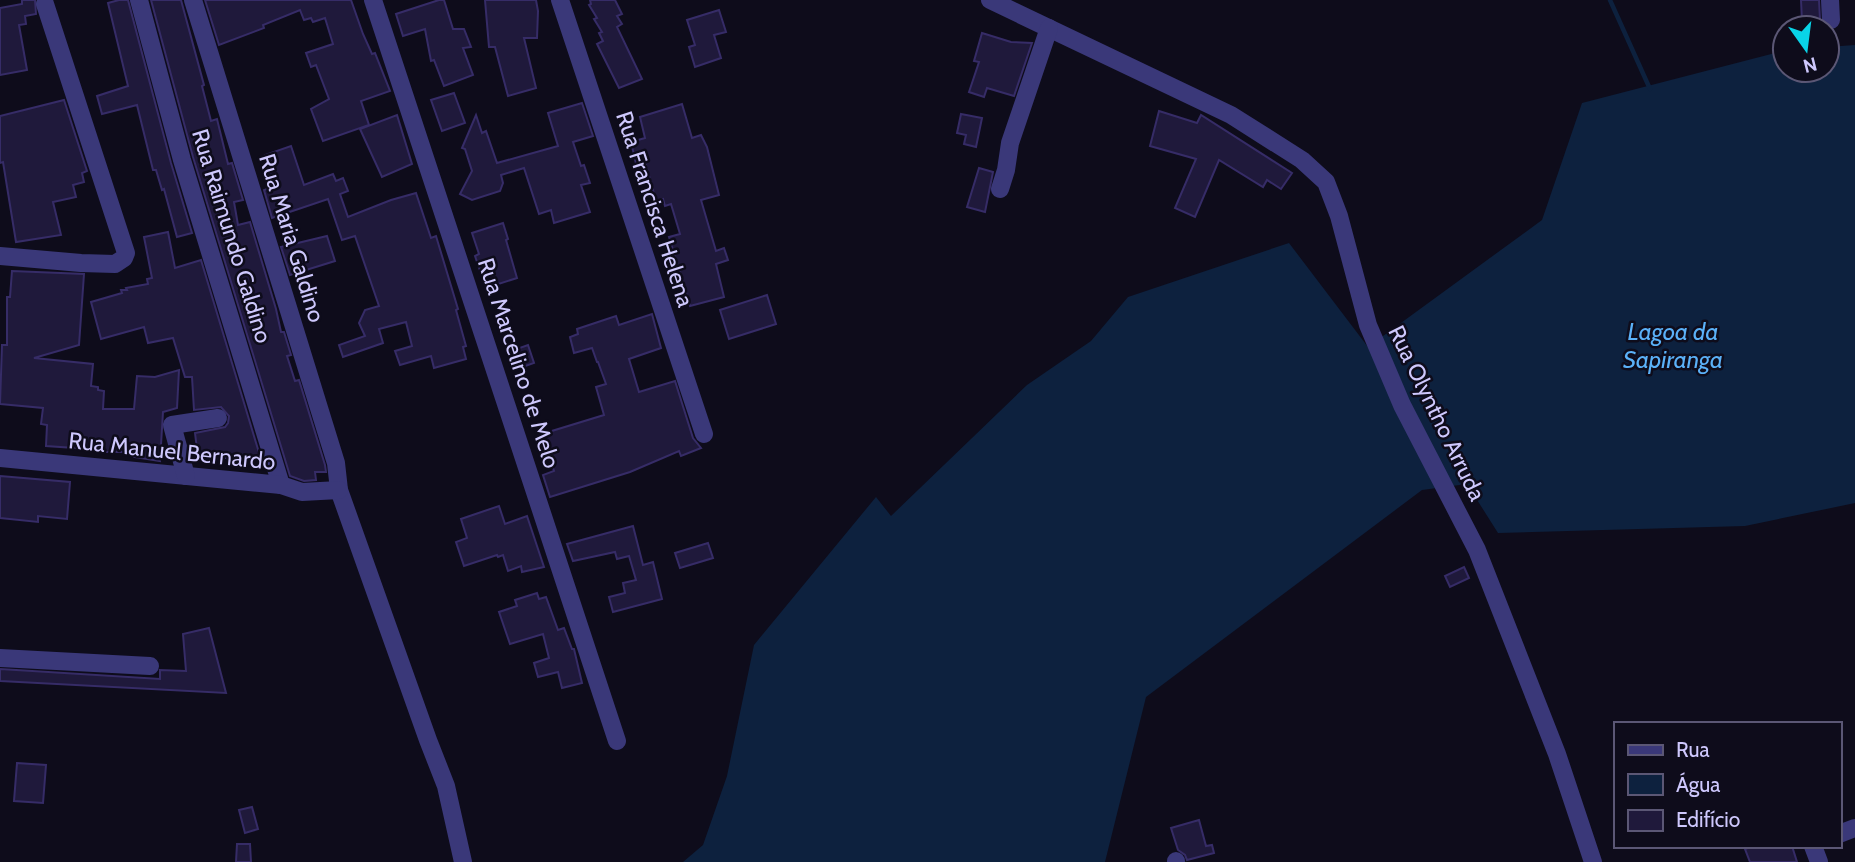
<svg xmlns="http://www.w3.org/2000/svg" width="1855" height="862" viewBox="0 0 1855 862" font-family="Cabin,sans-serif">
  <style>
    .water { fill: #0d213e }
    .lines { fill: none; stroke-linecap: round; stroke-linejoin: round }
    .stream { stroke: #0d213e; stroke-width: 4.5 }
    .building { fill: #1f193b; stroke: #362c67; stroke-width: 2 }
    .minor { stroke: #3a3879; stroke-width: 18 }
    .labels { text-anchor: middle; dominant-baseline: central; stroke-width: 5; stroke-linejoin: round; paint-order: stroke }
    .street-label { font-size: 23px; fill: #cec8fd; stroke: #0e0c1b }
    .water-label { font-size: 24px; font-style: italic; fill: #5bb1f8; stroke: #0e0c1b }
  </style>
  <rect width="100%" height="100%" fill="#0e0c1b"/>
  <polygon class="water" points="1855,45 1855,503 1745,526 1498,533 1467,484 1422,490 1146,697 1105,862 683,862 703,845 727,776 754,645 876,497 891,516 1027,385 1091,341 1128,297 1289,243 1368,347 1542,220 1582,103 1783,51 1785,70 1827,70 1827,47"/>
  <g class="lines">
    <polyline class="stream" points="1610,0 1650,89"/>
  </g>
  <g class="building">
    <polygon points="22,0 35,0 36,14 25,16 26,24 19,25 27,70 0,75 0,8 22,4"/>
    <polygon points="119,0 128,0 171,163 192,233 177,237 164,189 162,190 156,170 153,170 137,105 102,114 97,96 128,86 108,3"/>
    <polygon points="151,0 181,0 204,85 202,86 211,121 217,119 228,164 232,163 243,200 234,202 238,225 250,222 276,309 281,332 284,332 291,355 287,356 295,381 299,380 325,465 326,472 315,472 316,480 304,481 290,476 193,157"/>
    <polygon points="205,0 351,0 363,34 372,54 375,53 390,91 361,101 369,125 323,141 311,109 329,99 316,65 311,67 306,53 333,44 325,18 313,22 311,18 304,20 300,10 263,25 264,28 219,45"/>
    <polygon points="439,0 444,0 453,29 464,29 471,47 463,48 473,75 444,86 434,60 431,61 425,29 403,36 396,14"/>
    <polygon points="485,0 536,0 538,11 537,38 524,38 536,88 508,96 495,47 489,47"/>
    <polygon points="590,0 615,0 622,14 617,16 622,24 617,27 642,79 619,88 597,44 603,41 599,33 602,32 594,19 597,18 589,5 591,4"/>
    <polygon points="1801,0 1819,0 1820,20 1802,21"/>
    <polygon points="719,10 726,32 714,35 721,58 695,67 689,47 695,45 687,20"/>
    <polygon points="982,33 1011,42 1032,43 1014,96 987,88 984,97 969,92 979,62 974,61"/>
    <polygon points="454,93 465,123 442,131 431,100"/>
    <polygon points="64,100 87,171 82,173 84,182 73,185 76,197 53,202 61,235 16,242 3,162 0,163 0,116"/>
    <polygon points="582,103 593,136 573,142 581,166 584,165 590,183 581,185 590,212 554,223 551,210 539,214 524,168 501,175 503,183 500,191 472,200 460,194 472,171 465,149 462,148 476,115 482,133 486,131 497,163 558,146 548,113"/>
    <polygon points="682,104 692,138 701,135 707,147 719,195 701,200 716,251 724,248 728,260 716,264 724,297 690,306 669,237 680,234 671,204 665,206 663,199 656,201 646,165 637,168 631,142 645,138 640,117"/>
    <polygon points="1159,111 1197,123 1201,115 1292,173 1281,189 1267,180 1263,187 1219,160 1195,217 1175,208 1196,159 1150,146"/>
    <polygon points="961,114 982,118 976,147 964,144 966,135 957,133"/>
    <polygon points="397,115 412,164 382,177 360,129"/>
    <polygon points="291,146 304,185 333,174 336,181 343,178 348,191 340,194 348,217 391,200 416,193 431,238 436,236 458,309 456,310 466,346 463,347 466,359 434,368 431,356 400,365 395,351 412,346 406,322 379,329 383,343 343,357 339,345 365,336 359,323 365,310 379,306 355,236 342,240 328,199 272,218 264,190 275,186 265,155"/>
    <polygon points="979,168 993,172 985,212 967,207"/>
    <polygon points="503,223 508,239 506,240 517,278 486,288 475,256 479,254 472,233"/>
    <polygon points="168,232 175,268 201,260 260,456 238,463 237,457 214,459 198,457 195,433 225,427 228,423 229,416 221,407 194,410 192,377 185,377 173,338 148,343 144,327 101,339 91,302 122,293 121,290 127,290 126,288 148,284 147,279 152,278 144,237"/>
    <polygon points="327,236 335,261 290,275 281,247"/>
    <polygon points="12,271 84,274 79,345 34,358 93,364 91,386 98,387 98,390 104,391 103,409 134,409 137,376 155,377 179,370 177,408 163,412 160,461 134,457 134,452 104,452 104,450 46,446 47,425 41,424 43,408 0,404 2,345 7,345 7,297 10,297"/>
    <polygon points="767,295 776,324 729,339 720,310"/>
    <polygon points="652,314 661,348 629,359 639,392 675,381 693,438 701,448 681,456 679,451 630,472 550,497 543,475 554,471 542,434 604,415 596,387 606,384 598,362 597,362 592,348 574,353 570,337 578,334 577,329 616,316 619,325"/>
    <polygon points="528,345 534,363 517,369 511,351"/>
    <polygon points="0,476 70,482 67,519 38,516 38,522 0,518"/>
    <polygon points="499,506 505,524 527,516 544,567 522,572 521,566 508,571 503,555 498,557 497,555 464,566 456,542 467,538 461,519"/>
    <polygon points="633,526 643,565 653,562 662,599 613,612 609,597 625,593 623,583 636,580 629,556 617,559 615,552 573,561 567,544"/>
    <polygon points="708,543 713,558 680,568 675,553"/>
    <polygon points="1464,567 1469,578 1450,587 1445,576"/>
    <polygon points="537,593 539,599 546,597 558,630 564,628 572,649 574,649 582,683 562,688 558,672 538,677 534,663 549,658 543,634 510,644 499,612 517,606 515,600"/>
    <polygon points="209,628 226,693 0,681 0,669 160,679 160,670 186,671 183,634"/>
    <polygon points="17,763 46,765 43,803 14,801"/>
    <polygon points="252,807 258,829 245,833 239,810"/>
    <polygon points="1199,820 1206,846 1212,845 1214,853 1187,860 1185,855 1178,850 1171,828"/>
    <polygon points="237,844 250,844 251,862 236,862"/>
    <polygon points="1753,846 1792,846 1797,862 1750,862 1745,849"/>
  </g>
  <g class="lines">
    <g class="minor">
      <polyline points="139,0 182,160 281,485"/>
      <polyline points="193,0 336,463 339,490 428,740 446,786 463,862"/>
      <polyline points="373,0 617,741"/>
      <polyline points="560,0 704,434"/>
      <polyline points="990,0 1231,115 1302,160 1326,182 1339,216 1368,325 1402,405 1477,550 1557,754 1593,862"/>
      <polyline points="1830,0 1831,20"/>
      <polyline points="1000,189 1006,170 1010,143 1049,28"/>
      <polyline points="0,256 81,263 115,264 124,258 126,253 45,4"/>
      <polyline points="0,458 281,485 302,492 339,490"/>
      <polyline points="186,476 172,425 218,418"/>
      <polyline points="0,658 150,666"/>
      <polyline points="1839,834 1855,828"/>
      <polyline points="1813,846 1819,862"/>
      <polyline points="1176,861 1176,862"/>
    </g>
  </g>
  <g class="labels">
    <g class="street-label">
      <text transform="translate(655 209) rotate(72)">Rua Francisca Helena</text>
      <text transform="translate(232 236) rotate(73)">Rua Raimundo Galdino</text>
      <text transform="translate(292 238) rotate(73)">Rua Maria Galdino</text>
      <text transform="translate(519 363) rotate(72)">Rua Marcelino de Melo</text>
      <text transform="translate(1437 413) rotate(64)">Rua Olyntho Arruda</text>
      <text transform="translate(172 451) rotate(6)">Rua Manuel Bernardo</text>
    </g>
    <g class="water-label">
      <text x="1673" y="331">Lagoa da<tspan x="1673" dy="28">Sapiranga</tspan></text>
    </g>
  </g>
  <rect x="1614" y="722" width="228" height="126" fill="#0e0c1b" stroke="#5b5775" stroke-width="2"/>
  <rect x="1628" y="745" width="35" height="10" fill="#3a3879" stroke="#5b5775" stroke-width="2"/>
  <text x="1676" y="757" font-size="21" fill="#cec8fd">Rua</text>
  <rect x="1628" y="774" width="35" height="21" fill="#0d213e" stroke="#5b5775" stroke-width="2"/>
  <text x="1676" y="792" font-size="21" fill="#cec8fd">Água</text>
  <rect x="1628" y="810" width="35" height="21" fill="#1f193b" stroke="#5b5775" stroke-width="2"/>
  <text x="1676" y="827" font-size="21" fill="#cec8fd">Edifício</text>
  <g transform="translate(1806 49) rotate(166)"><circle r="33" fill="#0e0c1b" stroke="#5b5775" stroke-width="2"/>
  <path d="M0-5L12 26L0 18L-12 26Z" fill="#09d4e8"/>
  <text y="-10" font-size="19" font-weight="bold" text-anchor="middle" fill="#cec8fd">N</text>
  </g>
</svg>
